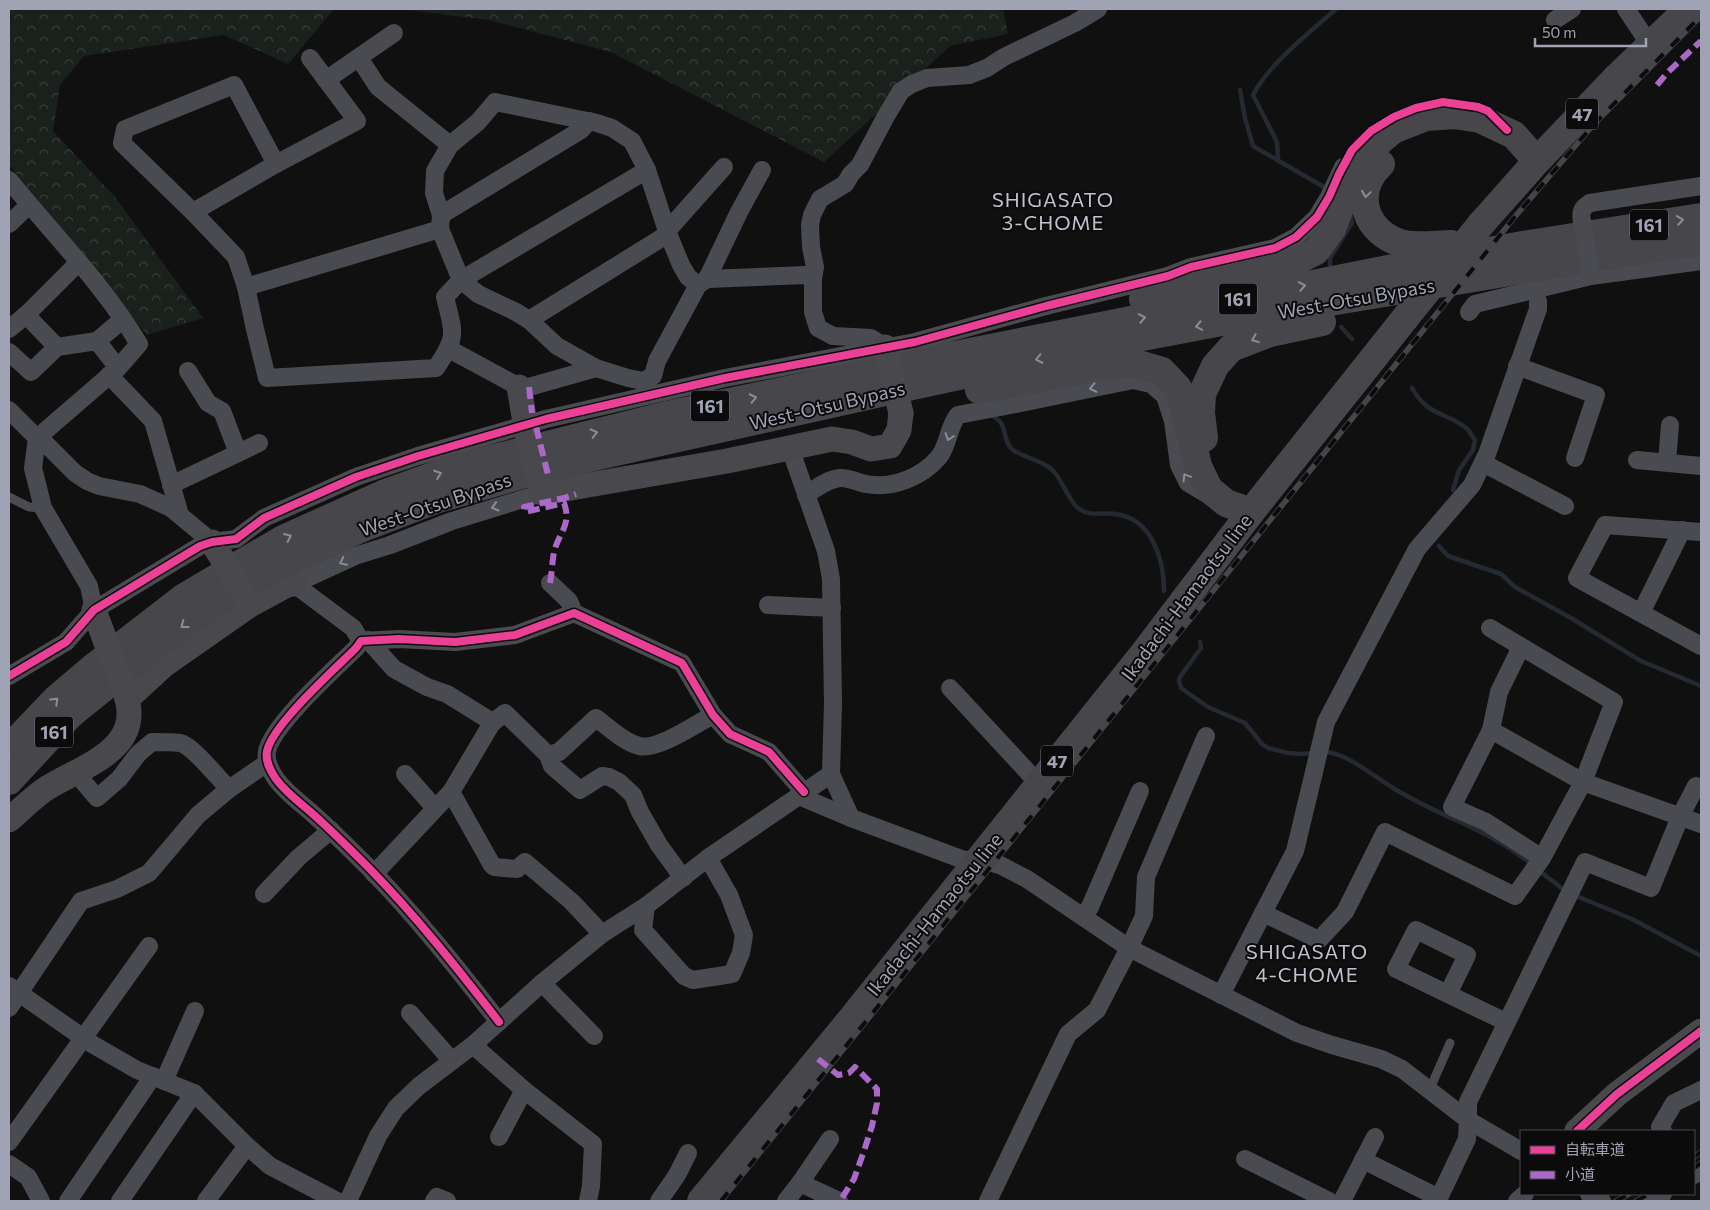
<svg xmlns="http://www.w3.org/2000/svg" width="1710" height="1210" viewBox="0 0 1710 1210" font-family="Commissioner,'Noto Sans JP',sans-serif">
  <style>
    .forest { fill: url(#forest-crowns) }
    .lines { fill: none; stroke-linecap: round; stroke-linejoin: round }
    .stream { stroke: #242932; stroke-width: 4.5 }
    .lane { stroke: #4a4b50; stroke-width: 9 }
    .street { stroke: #4a4b50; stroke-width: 18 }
    .secondary { stroke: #49494d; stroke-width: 25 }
    .primary { stroke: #47474b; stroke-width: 28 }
    .highway { stroke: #47474b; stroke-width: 28 }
    .rail-casing { stroke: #45464a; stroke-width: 5.5 }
    .rail { stroke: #0b0b0c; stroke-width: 4; stroke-dasharray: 11; stroke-linecap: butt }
    .street-bridge { stroke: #4a4b50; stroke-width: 18 }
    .secondary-bridge { stroke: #49494d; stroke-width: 25 }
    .primary-bridge { stroke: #47474b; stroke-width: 28 }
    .quiet { stroke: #ac68c9; stroke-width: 6; stroke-dasharray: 12 6; stroke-linecap: butt }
    .cycleway-casing { stroke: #0b0b0c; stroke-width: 11 }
    .cycleway { stroke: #ea4096; stroke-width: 8 }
    .oneway { stroke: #8a8c99 }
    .oneway2 { stroke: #8a8d9a }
    .labels { text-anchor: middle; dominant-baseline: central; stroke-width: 4; stroke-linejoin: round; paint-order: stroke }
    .shield { fill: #0b0b0c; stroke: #737581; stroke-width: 1 }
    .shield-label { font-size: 18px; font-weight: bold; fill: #a0a3b3 }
    .street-label { font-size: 19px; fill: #a0a3b3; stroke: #0b0b0c }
    .neighbourhood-label { font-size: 20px; letter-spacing: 1px; fill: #c1c3cf; stroke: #0b0b0c }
  </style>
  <defs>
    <pattern id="forest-crowns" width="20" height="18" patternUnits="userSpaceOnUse" patternTransform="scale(1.25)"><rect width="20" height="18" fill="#1a211c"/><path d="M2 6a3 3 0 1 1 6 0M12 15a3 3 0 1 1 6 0" fill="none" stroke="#383e3b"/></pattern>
  </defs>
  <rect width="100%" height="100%" fill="#101011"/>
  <g class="forest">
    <polygon points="9,9 334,9 288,64 224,35 84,56 60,85 53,131 115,197 203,318 147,335 9,165"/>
    <polygon points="400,9 1003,9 1008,34 950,46 824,162 611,52 489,20"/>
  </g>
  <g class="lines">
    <g class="stream">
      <polyline points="1240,90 1245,118 1253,146 1324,187"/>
      <path d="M 1278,160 L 1277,142 L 1253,95 C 1268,65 1310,32 1336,9"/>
      <polyline points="1330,266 1330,258 1352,223 1350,214"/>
      <polyline points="1341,327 1352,339"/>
      <path d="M 1412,388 C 1428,416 1443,411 1465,427 C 1469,430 1472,436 1475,440 L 1473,450 L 1459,470 L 1453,490"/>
      <path d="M 992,415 C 994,417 999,420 1001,423 C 1006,431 1004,443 1013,450 C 1027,459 1046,461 1056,474 C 1062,482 1072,505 1079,509 C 1090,517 1103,512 1116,514 C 1152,519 1164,559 1164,591"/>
      <polyline points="1439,546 1448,556 1501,574 1515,587 1571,618 1641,661 1701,686"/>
      <polyline points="1200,642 1201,648 1180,677 1179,681 1181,688 1208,707 1245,723 1262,744 1268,748 1288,753 1300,754 1315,753"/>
      <path d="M 1323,752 C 1344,751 1372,775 1390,786 C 1436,816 1490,829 1532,865"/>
      <polyline points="1538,870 1567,892"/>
      <polyline points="1574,895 1632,919 1701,956"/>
    </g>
    <g class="lane">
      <polyline points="9,497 29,507 43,508"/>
      <polyline points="1429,1091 1450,1043"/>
    </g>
    <g class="street">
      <polyline points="1626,9 1650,45"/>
      <polyline points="1555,20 1572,9"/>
      <polyline points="359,58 378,87 450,145"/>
      <polyline points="326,80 394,33"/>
      <path d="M 276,164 L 234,85 L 125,129 L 122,143 L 193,212 L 236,257 L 246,287 L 255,329 L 267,378 L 436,368 C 458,335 454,334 445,297 L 461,280 L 647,170"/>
      <path d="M 9,180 C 53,234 103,284 139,344 L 118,368 L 37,438 L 33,468 L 43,508 L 89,586 L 94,610"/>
      <polyline points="193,212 276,164 357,121 310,58"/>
      <polyline points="441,215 581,130 589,121"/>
      <path d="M 1582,221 C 1580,212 1582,208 1590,203 L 1701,186"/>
      <polyline points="9,224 29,205"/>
      <polyline points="667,231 724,167"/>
      <polyline points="707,279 739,212 762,170"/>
      <polyline points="246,287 440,229"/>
      <polyline points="1469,312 1475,304 1591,276 1701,261"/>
      <polyline points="529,320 668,234"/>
      <polyline points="9,329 26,315 79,262"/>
      <polyline points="97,341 122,320"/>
      <polyline points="57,347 97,341 118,368"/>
      <polyline points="885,347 871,338 833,336 818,328 813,312 813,279 815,267 811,247 810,225 812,215 820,199 845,184 851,174 860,165 886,116 901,91 912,84 927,78 969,75 987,68 1004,57 1075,23 1098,9"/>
      <polyline points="449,349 519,387 529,387 596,368 628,378 643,381 653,376 657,361 698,285 707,279 806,275 813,279"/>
      <polyline points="9,352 31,372 57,347 26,315"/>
      <polyline points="1517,366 1596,395 1575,458"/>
      <polyline points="596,368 557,346 529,320 516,312 478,294 461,280 440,229 441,215 434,193 435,171 450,145 478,122 495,102 597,123 612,128 632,141 647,170 667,231 681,265 688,277 698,285"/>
      <polyline points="188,371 208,403 222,411 238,453"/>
      <polyline points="109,375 153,421 180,515"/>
      <polyline points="9,410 37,438 46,444 75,473 87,481 99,486 140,494 171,508 212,542"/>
      <polyline points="1637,460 1701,466"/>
      <polyline points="1667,462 1670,425"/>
      <polyline points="1483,463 1565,506"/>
      <polyline points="171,485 259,443"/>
      <path d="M 806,495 C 816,488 828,479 840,478 C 848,477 858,483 866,484 C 893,489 922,477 939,457 C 949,444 948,427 958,415 L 1016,404 L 1133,380 L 1151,384 L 1165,396 L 1173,421 L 1179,465 L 1188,483 L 1212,497"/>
      <polyline points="1701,532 1605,525 1577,578 1701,646"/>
      <polyline points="550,583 569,601 574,613"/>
      <polyline points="294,584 355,556 390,545 452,521 542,493"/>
      <polyline points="294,584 353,628 361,641"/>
      <polyline points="768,605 832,608"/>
      <polyline points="1641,613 1682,530"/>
      <polyline points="368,640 394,669 427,687 447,694 489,720 492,723 451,792 492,865 494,867 517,869 525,862 572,902 602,934"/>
      <polyline points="1521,647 1499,692 1491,730 1452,807 1486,822 1542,858"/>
      <polyline points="9,676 66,642 94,610 200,546 212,542 236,539 264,518 356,477 418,456 546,419 725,378 915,342 1046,306 1168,276 1191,267 1275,248 1296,237 1317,217 1329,197 1343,167"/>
      <polyline points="950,688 1039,784"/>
      <path d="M 492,723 L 505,713 L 548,755 L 559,752 L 596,718 C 609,728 623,741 639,746 C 657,751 696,724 713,715"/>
      <polyline points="1491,730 1583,782 1701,824"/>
      <polyline points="548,755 552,766 580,790 602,776 609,777 619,782 633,795 640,812 659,845 683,878"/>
      <path d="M 75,772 L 97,798 L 119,779 L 138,754 L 152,742 C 161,742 171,742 180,743 C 192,745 219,779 229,789"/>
      <polyline points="405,774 435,808"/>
      <polyline points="831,774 851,818 964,860 979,859 1000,865 1027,879 1129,948 1297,1033 1332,1045 1381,1059 1402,1069 1468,1120 1521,1151"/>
      <polyline points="799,796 851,818"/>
      <polyline points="374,874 451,792"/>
      <polyline points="264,894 298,858 331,830"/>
      <polyline points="646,906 643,930 684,976 693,980 732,974 741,953 744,935 729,895 708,858"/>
      <polyline points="1263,913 1319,940 1345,912 1385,832 1515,896 1542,858 1583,782 1614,702 1490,628"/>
      <polyline points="1083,917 1090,907 1140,791"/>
      <polyline points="542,983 594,1036"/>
      <polyline points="9,986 92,1044 137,1070 194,1093 247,1146 270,1166 337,1201"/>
      <polyline points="1448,994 1467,955 1416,930 1396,969 1506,1022"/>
      <polyline points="1221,995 1295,851 1326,722 1417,549 1472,485 1487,454 1538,309 1538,301"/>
      <polyline points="9,1008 81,901 117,889 149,873 198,815 229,789 267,763"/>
      <polyline points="410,1013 452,1061"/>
      <path d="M 499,1022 C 458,969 416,916 369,868 C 351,850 333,832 314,815 C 302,804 286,793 276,779 C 270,770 265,761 267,751 C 273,724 335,669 356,648 L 361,641 L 399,639 L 455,642 L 515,635 L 574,613 L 682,663 L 713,715 L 730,734 L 769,752 L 804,792"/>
      <polyline points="473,1045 524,1090 593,1144 591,1186 588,1201"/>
      <polyline points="164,1081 195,1011"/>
      <polyline points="1663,1131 1660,1127 1674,1103 1701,1090"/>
      <polyline points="499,1137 524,1090"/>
      <polyline points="830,1139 800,1183 839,1201"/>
      <polyline points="9,1142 149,946"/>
      <polyline points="1245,1159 1329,1201"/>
      <polyline points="1363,1160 1439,1198 1467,1139 1468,1120 1468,1102 1585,862 1651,888 1680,817 1696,786"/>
      <polyline points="9,1164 28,1177 41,1201"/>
      <polyline points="1694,1175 1701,1171"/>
      <polyline points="1589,1194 1602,1201"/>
      <polyline points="68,1201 153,1076"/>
      <polyline points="120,1201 194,1093"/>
      <polyline points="206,1201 247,1146"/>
      <polyline points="348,1201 378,1136 396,1108 419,1086 473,1045 542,983 602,934 646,906 708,858 831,774 833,703 831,579 826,551 790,448"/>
      <polyline points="434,1201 437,1197 447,1201"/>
      <polyline points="659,1201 677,1175 688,1153"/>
      <polyline points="786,1201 800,1183"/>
      <polyline points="988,1201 1068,1034 1097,1010 1129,948 1144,916 1146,877 1206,736"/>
      <polyline points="1342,1201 1375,1137"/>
      <polyline points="1517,1201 1525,1194"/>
      <polyline points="1651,1201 1663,1194"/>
    </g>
    <g class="secondary">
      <polyline points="519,387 527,434"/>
      <polyline points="540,484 542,493 727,461 832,439 852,442 871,449 890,446 899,430 901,413"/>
      <polyline points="212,542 222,558"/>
      <polyline points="94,610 105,640"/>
      <polyline points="127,699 164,665 250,605 287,585 294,584"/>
      <path d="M 9,820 C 21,810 33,797 47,788 C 86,764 147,749 124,689"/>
      <polyline points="1577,1131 1617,1094 1701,1031"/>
    </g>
    <g class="primary">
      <polyline points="1481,224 1537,161 1618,76 1688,9"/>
      <polyline points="701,1201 849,1022 1144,653 1251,512 1406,317"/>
    </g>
    <g class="highway">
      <path d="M 1381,164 C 1351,193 1365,234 1404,244 C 1417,247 1438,244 1451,244"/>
      <polyline points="1143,299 1287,266 1316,251 1332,229 1352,176 1368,151 1393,130 1426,117 1454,115 1480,119 1514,135 1537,161"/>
      <polyline points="979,390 1098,367 1135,363 1162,371 1178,388 1187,418 1198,466 1209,489 1226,503 1251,512"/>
      <polyline points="1204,438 1201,413 1202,394 1215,366 1231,348 1270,333 1322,322"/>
      <polyline points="9,748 56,699 96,665 184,597 283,539 383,494 458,467 667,415 965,353 1393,268 1529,244 1701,217"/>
      <polyline points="9,781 71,714 134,663 199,614 281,565 360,529 438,499 553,466 880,393 1116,342 1306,306 1636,251 1701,242"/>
    </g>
    <g class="rail-casing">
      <g id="rail">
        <polyline points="1694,1157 1701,1152"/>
        <polyline points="1694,1168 1701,1163"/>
        <polyline points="721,1201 1513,219 1594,124 1701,16"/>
        <polyline points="1616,1201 1629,1194"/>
        <polyline points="1636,1201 1649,1194"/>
      </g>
    </g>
    <use href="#rail" class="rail"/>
    <polyline class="street-bridge" points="1582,221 1591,276"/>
    <g class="secondary-bridge">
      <polyline points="885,347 901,413"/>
      <polyline points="527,434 540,484"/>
      <polyline points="222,558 248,602"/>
      <polyline points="105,640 124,689"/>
    </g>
    <polyline class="primary-bridge" points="1406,317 1481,224"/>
    <g class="quiet">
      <polyline points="1657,85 1668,72 1701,41"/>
      <polyline points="529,387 532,413"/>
      <polyline points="536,427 549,479"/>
      <path d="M 550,583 C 552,573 552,562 554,552 C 559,532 572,525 564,503 L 525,512 L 524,507 L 564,498 L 576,494"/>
      <polyline points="818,1059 838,1075 849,1073 855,1067 877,1089 877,1103 872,1126 864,1151 854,1179 840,1201"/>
    </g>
    <g class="cycleway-casing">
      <g id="cycleway">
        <polyline points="9,676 66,642 94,610 200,546 212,542 236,539 264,518 356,477 418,456 546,419 725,378 915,342 1046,306 1168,276 1191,267 1275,248 1296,237 1317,217 1329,197 1339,174 1352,150 1371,131 1394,117 1416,108 1443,102 1478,107 1488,111 1507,130"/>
        <path d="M 499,1022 C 458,969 416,916 369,868 C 351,850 333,832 314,815 C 302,804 286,793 276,779 C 270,770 265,761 267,751 C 273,724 335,669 356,648 L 361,641 L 399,639 L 455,642 L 515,635 L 574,613 L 682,663 L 713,715 L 730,734 L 769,752 L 804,792"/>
        <polyline points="1577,1131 1617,1094 1701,1031"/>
      </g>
    </g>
    <use href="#cycleway" class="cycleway"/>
  </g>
  <defs><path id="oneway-chevron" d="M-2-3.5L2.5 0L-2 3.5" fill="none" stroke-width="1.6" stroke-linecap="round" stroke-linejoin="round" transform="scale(1.25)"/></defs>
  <g class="oneway">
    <use href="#oneway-chevron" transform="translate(1366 194) rotate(98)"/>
    <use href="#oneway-chevron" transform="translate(1680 220) rotate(-9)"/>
    <use href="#oneway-chevron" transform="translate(1302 286) rotate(-11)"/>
    <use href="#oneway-chevron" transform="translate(1142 318) rotate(-11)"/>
    <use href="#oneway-chevron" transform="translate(1199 326) rotate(169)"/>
    <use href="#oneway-chevron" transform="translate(1255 339) rotate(158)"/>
    <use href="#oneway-chevron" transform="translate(1039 359) rotate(168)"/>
    <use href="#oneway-chevron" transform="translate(753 398) rotate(-12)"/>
    <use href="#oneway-chevron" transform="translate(594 433) rotate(-14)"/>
    <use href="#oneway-chevron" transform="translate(438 474) rotate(-20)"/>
    <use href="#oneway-chevron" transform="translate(288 537) rotate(-25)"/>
    <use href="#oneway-chevron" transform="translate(184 625) rotate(143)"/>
    <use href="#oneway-chevron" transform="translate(55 701) rotate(-44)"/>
  </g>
  <g class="oneway2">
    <use href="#oneway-chevron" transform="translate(1093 388) rotate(168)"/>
    <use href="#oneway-chevron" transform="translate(949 437) rotate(108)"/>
    <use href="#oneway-chevron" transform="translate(1186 477) rotate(-121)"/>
    <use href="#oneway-chevron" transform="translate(495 507) rotate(163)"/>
    <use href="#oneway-chevron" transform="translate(343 562) rotate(154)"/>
  </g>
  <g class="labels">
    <g class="shield">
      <rect x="1566" y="98.5" width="32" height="31" rx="4"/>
      <rect x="1630" y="209.5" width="38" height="31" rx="4"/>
      <rect x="1219" y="283.5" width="38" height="31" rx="4"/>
      <rect x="691" y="390.5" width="38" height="31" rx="4"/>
      <rect x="35" y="716.5" width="38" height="31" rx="4"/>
      <rect x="1041" y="745.5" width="32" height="31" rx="4"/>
    </g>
    <g class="shield-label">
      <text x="1582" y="114">47</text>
      <text x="1649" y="225">161</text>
      <text x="1238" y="299">161</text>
      <text x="710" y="406">161</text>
      <text x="54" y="732">161</text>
      <text x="1057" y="761">47</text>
    </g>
    <g class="street-label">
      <text transform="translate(1356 298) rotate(-10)">West-Otsu Bypass</text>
      <text transform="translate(827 405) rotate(-13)">West-Otsu Bypass</text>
      <text transform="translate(435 504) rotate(-19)">West-Otsu Bypass</text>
      <text transform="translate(1186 597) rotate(-53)">Ikadachi-Hamaotsu line</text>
      <text transform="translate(934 914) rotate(-51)">Ikadachi-Hamaotsu line</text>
    </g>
    <g class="neighbourhood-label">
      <text x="1053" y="199">SHIGASATO<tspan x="1053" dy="23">3-CHOME</tspan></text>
      <text x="1307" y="951">SHIGASATO<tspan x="1307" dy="23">4-CHOME</tspan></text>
    </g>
  </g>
  <rect width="1710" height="1210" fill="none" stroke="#a0a3b3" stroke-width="20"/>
  <rect x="1520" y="1130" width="175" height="65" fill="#0b0b0c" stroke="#47484f"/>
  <rect x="1530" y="1146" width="25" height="8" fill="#ea4096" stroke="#47484f"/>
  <text x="1565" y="1155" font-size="15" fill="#a0a3b3">自転車道</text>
  <rect x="1530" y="1171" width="25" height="8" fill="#ac68c9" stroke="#47484f"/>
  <text x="1565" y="1180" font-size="15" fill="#a0a3b3">小道</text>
  <path d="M1535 38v8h111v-8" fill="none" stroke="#a0a3b3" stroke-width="2.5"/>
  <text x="1542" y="38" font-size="15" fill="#a0a3b3" stroke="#0b0b0c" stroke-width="4" paint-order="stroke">50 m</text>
</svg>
